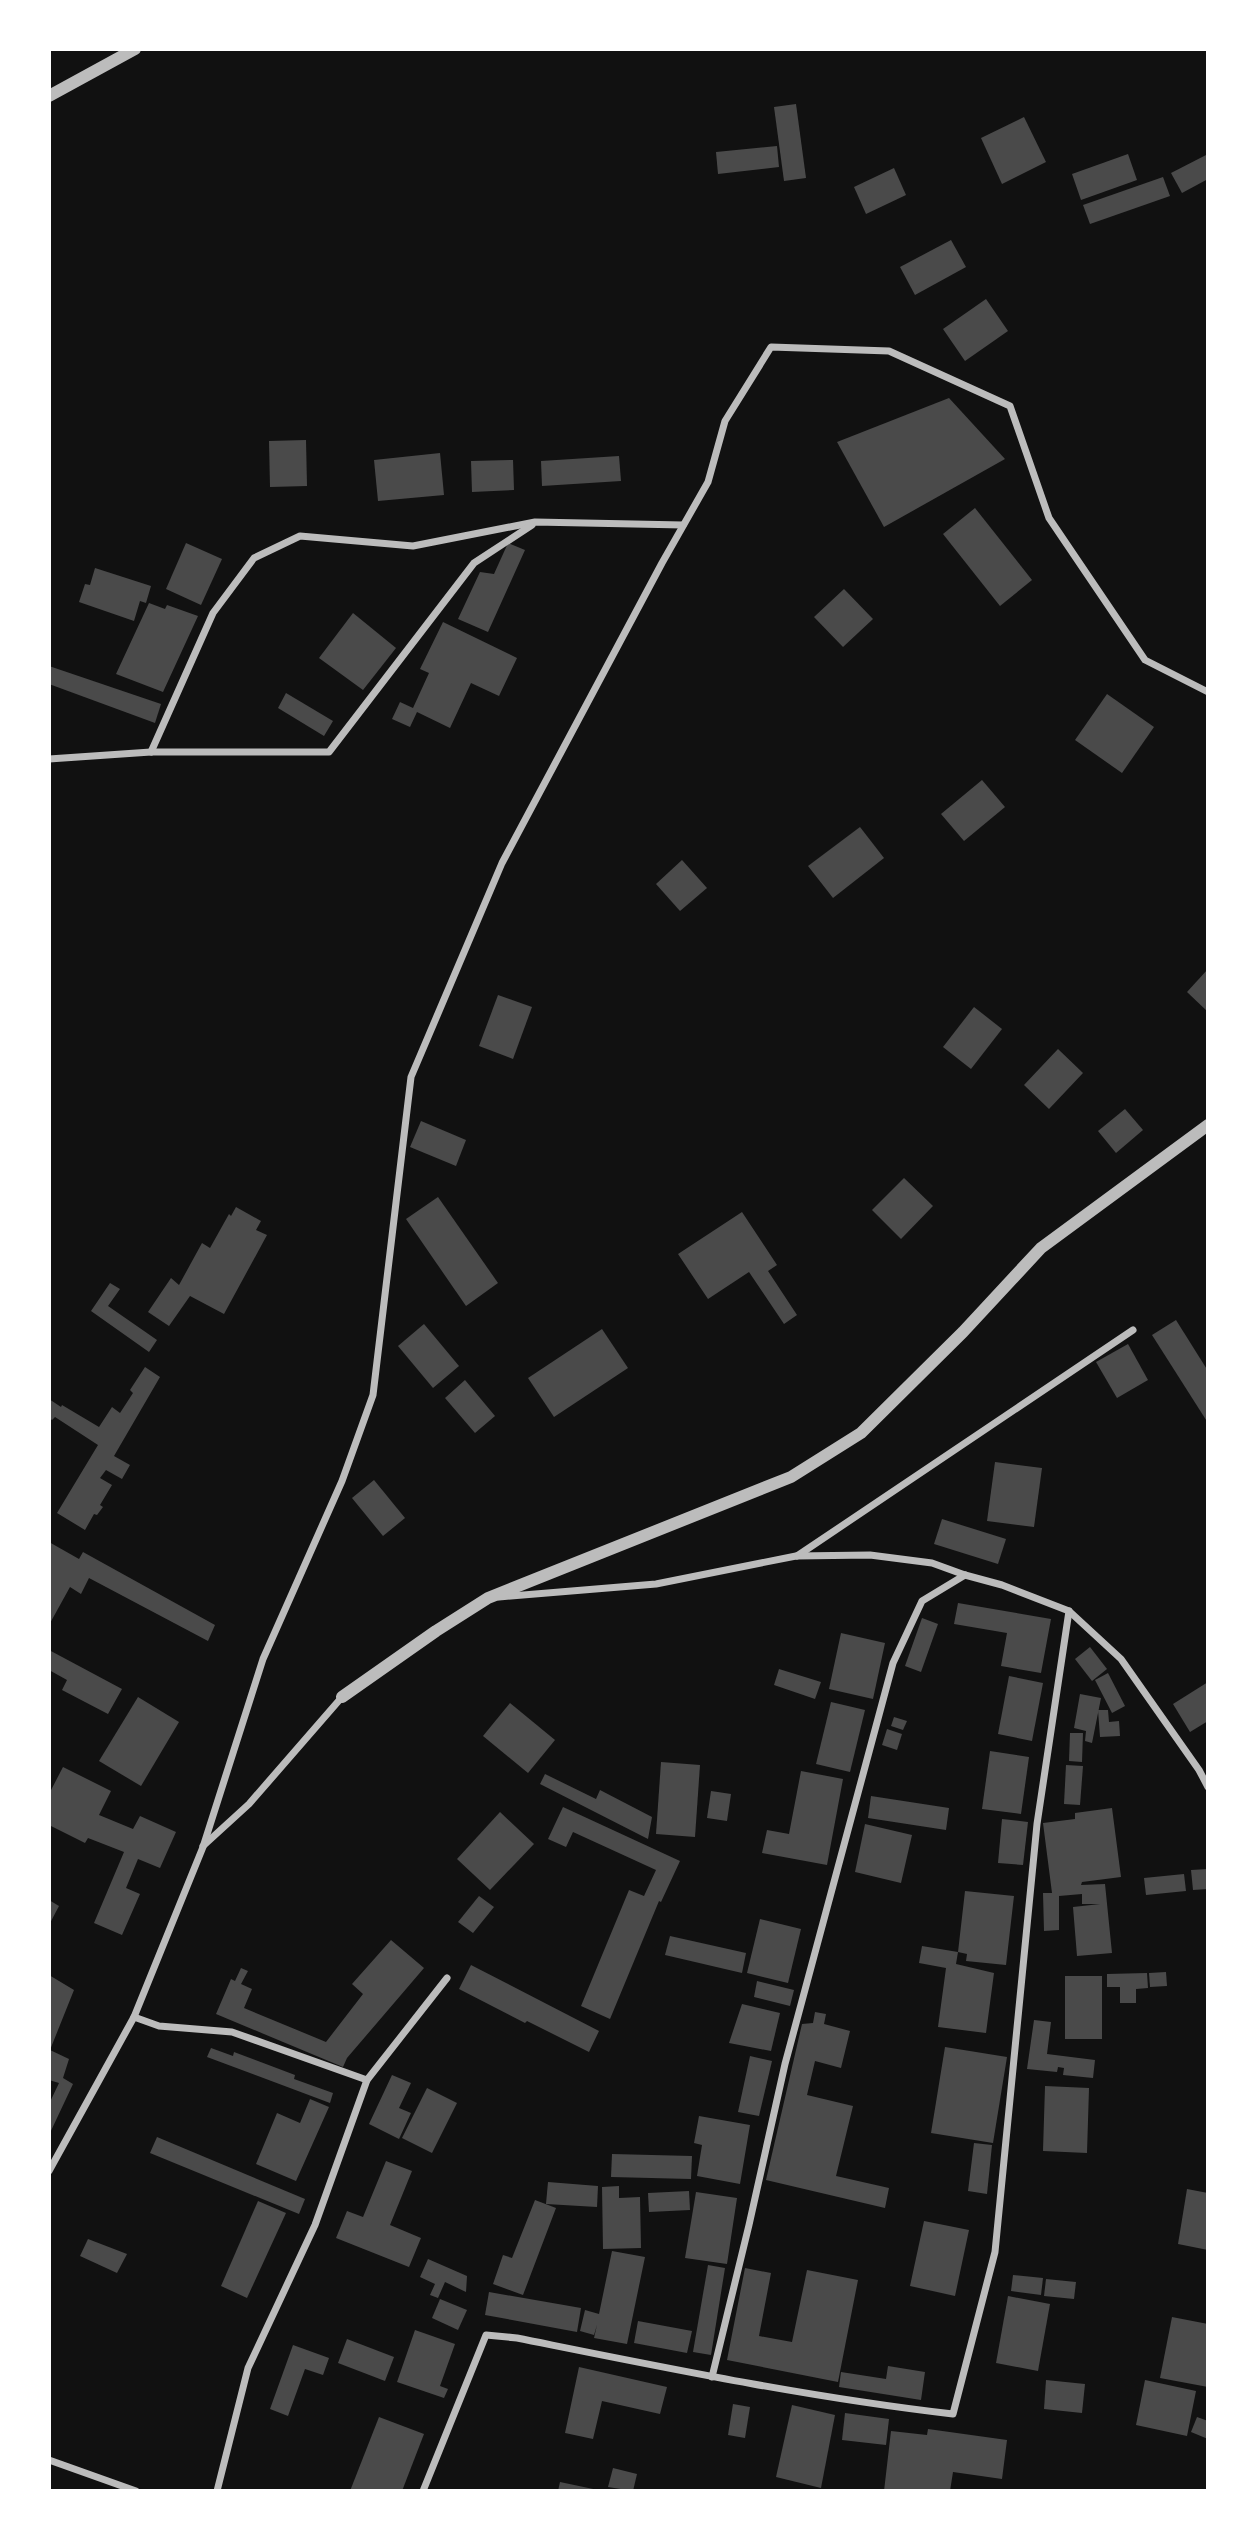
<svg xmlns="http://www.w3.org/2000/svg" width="1257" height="2540" viewBox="0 0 1257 2540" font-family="Rubik,sans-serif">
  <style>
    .building { fill: #4a4a4a }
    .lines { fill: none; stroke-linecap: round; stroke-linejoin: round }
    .minor { stroke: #bcbcbc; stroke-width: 7 }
    .tertiary { stroke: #bcbcbc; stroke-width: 12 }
  </style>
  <rect width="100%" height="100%" fill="#111"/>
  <g class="building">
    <polygon points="796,104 806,178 784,181 774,107"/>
    <polygon points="1024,117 1046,162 1002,184 981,138"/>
    <polygon points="777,146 779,167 718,174 716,152"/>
    <polygon points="1128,154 1137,180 1081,200 1072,174"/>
    <polygon points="1208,154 1208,179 1182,193 1171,173"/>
    <polygon points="894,168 906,195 866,214 854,187"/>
    <polygon points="1163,177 1170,196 1090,224 1083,205"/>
    <polygon points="951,240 966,267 915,295 900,267"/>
    <polygon points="986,299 1008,331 965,361 943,329"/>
    <polygon points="949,398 1005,459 884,527 837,442"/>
    <polygon points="306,440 307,486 270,487 269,441"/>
    <polygon points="440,453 444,495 378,501 374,460"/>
    <polygon points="619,456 621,481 542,486 541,461"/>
    <polygon points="513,460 514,490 472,492 471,461"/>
    <polygon points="975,508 1032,580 1000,606 943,534"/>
    <polygon points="186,543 222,559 201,605 166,589"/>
    <polygon points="508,543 525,550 488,632 458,619 480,572 494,574"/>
    <polygon points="95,568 151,586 146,603 140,601 134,621 79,602 85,584 90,585"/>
    <polygon points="844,589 873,619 843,647 814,617"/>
    <polygon points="149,603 165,609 167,605 198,616 163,692 116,674"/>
    <polygon points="353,613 396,648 363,690 319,658"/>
    <polygon points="443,622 517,658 499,696 471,683 450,728 417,712 410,727 392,719 400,702 413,708 429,673 420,669"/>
    <polygon points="49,666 161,704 155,723 49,684"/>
    <polygon points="286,693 333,721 324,736 278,708"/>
    <polygon points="1107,694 1154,727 1122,773 1075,740"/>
    <polygon points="982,780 1005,807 964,841 941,814"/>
    <polygon points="860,827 884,858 833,898 808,866"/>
    <polygon points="682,860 707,888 680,911 656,884"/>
    <polygon points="1208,969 1208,1012 1187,992"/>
    <polygon points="498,995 532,1007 513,1059 479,1046"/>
    <polygon points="974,1007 1002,1029 971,1069 943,1047"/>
    <polygon points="1058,1049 1083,1073 1049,1109 1024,1085"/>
    <polygon points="1125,1109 1143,1130 1116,1153 1098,1131"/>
    <polygon points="421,1121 466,1140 456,1166 410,1147"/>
    <polygon points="904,1178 933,1206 901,1239 872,1210"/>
    <polygon points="438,1197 498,1283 466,1306 406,1219"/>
    <polygon points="236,1207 261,1221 256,1230 267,1235 224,1314 190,1296 169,1326 148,1312 171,1278 179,1285 202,1243 210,1248 229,1214 231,1216"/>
    <polygon points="742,1212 777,1265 768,1271 797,1315 784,1324 749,1272 708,1299 678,1254"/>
    <polygon points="110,1283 120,1289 108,1306 157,1340 149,1352 91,1311"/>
    <polygon points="1176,1320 1208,1371 1208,1423 1152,1335"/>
    <polygon points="424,1324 459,1366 433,1388 398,1346"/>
    <polygon points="602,1329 628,1368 554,1417 528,1378"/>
    <polygon points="1128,1344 1148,1380 1117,1398 1096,1362"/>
    <polygon points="145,1367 160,1377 114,1456 130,1465 122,1479 106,1470 100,1478 112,1485 100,1505 103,1507 97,1515 94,1514 85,1530 57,1513 98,1445 55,1417 52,1420 49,1418 49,1399 61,1407 62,1405 99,1427 112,1407 120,1413 133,1393 130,1390"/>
    <polygon points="465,1380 495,1416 475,1433 445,1398"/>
    <polygon points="995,1462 1042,1468 1034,1527 987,1521"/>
    <polygon points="374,1480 405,1518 383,1536 352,1498"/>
    <polygon points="942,1519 1006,1539 998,1564 934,1544"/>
    <polygon points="49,1542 79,1559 83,1552 215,1625 208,1641 89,1578 81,1594 70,1587 49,1625"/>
    <polygon points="958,1603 1051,1619 1041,1673 1001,1666 1007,1633 954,1624"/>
    <polygon points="922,1618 938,1624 921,1672 905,1666"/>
    <polygon points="841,1633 885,1643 873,1699 829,1689"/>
    <polygon points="1090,1647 1107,1669 1092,1681 1075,1659"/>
    <polygon points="49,1650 122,1689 108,1714 62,1690 67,1680 49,1670"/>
    <polygon points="779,1669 821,1682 815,1699 774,1685"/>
    <polygon points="1108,1673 1125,1706 1112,1713 1095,1680"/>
    <polygon points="1009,1676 1043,1683 1032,1741 998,1734"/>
    <polygon points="1208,1682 1208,1721 1190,1732 1173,1704"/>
    <polygon points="1080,1694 1101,1698 1092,1743 1085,1741 1086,1731 1074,1728"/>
    <polygon points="138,1697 179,1722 141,1786 99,1761"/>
    <polygon points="831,1702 865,1710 850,1772 816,1764"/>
    <polygon points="510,1703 555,1740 528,1773 483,1736"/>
    <polygon points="1098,1710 1108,1710 1109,1722 1119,1721 1120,1736 1100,1737"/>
    <polygon points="894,1717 907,1721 903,1730 891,1726"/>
    <polygon points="887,1729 902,1734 897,1750 882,1745"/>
    <polygon points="1070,1733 1083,1733 1082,1762 1069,1761"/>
    <polygon points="990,1751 1029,1757 1021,1814 982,1809"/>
    <polygon points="661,1762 700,1765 695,1837 656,1834"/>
    <polygon points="1066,1765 1083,1766 1080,1805 1064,1804"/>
    <polygon points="63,1767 111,1791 99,1815 133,1829 140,1816 176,1832 160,1868 138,1859 126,1888 140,1894 122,1935 94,1923 124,1852 88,1838 85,1843 49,1825 49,1794"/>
    <polygon points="801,1771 843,1779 827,1865 762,1853 767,1830 789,1834"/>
    <polygon points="545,1774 596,1799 600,1790 652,1817 648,1839 540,1784"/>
    <polygon points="711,1791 731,1794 727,1821 707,1818"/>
    <polygon points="871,1796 949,1808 946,1830 868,1818"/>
    <polygon points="563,1807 680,1861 661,1902 659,1901 610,2019 581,2006 629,1890 644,1896 656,1870 573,1832 566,1847 548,1839"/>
    <polygon points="1112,1808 1121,1877 1082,1882 1081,1885 1105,1884 1112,1953 1077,1956 1073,1907 1100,1904 1082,1904 1082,1894 1059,1896 1059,1930 1044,1931 1043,1893 1052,1893 1043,1823 1075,1819 1075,1813"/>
    <polygon points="500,1812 534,1844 490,1890 457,1859"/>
    <polygon points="1002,1819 1028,1822 1023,1865 998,1863"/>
    <polygon points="865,1824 912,1835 901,1883 855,1872"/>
    <polygon points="1208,1869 1208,1889 1193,1890 1191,1870"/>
    <polygon points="1184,1874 1186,1891 1146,1895 1144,1878"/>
    <polygon points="965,1891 1014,1896 1006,1965 966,1961 967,1954 958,1952"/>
    <polygon points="479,1896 494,1907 473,1933 458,1922"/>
    <polygon points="49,1900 59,1906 49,1925"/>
    <polygon points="760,1919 801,1929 788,1983 747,1973"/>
    <polygon points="670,1936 746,1953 742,1973 665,1955"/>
    <polygon points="391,1940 424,1968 347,2058 343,2067 216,2014 231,1979 235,1981 241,1968 248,1971 241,1984 252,1989 244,2008 326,2042 363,1994 352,1984"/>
    <polygon points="922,1946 958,1952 956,1964 994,1973 986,2033 938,2027 946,1968 919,1963"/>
    <polygon points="471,1965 599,2031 589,2052 527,2021 525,2023 459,1989"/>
    <polygon points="1166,1972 1167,1986 1150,1987 1149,1973"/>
    <polygon points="1147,1973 1148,1988 1136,1989 1136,2003 1120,2003 1120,1987 1107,1987 1107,1974"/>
    <polygon points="49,1975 74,1990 50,2050 69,2059 63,2078 73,2084 49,2135 49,2104 59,2083 49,2080"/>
    <rect x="1065" y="1976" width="37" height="63"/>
    <polygon points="757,1981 794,1990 790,2006 754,1997"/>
    <polygon points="742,2004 780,2013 771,2051 729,2043"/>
    <polygon points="815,2012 826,2014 824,2024 850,2031 841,2068 815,2061 807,2095 853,2106 836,2176 889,2188 885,2208 766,2180 802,2024 813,2023"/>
    <polygon points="1034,2020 1051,2022 1047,2054 1095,2060 1093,2078 1063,2075 1064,2068 1058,2067 1057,2072 1027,2069"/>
    <polygon points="945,2047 1007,2057 993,2143 931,2133"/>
    <polygon points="211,2048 233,2056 234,2052 295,2075 294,2079 333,2093 330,2103 207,2057"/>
    <polygon points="750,2056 772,2061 759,2116 738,2112"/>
    <polygon points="392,2075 411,2083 399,2108 411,2113 399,2139 369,2124"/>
    <polygon points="1045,2086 1089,2088 1087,2153 1043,2151"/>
    <polygon points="427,2088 457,2103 432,2153 402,2138"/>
    <polygon points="310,2099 329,2107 296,2181 256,2164 277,2113 300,2123"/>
    <polygon points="699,2116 750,2125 740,2184 697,2176 702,2145 694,2143"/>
    <polygon points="157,2137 305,2199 299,2214 150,2153"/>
    <polygon points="974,2143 992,2145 987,2194 968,2191"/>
    <polygon points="612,2154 692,2156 691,2179 611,2177"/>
    <polygon points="386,2161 412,2171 390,2225 421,2238 409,2267 336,2238 347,2211 363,2217"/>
    <polygon points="548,2182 598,2186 597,2207 546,2204"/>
    <polygon points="619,2186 619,2198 640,2197 641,2248 603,2249 602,2187"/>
    <polygon points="1187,2189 1208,2193 1208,2250 1178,2244"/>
    <polygon points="689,2191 690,2210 649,2212 648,2193"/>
    <polygon points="696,2192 737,2198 727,2264 685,2258"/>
    <polygon points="535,2200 556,2208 523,2295 493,2284 503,2255 512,2258"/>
    <polygon points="258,2201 286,2213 247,2298 221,2286"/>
    <polygon points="924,2221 969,2230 955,2296 910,2286"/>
    <polygon points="88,2239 127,2254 117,2273 80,2256"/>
    <polygon points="612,2251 645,2257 627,2344 594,2338 597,2325 594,2335 580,2331 585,2310 599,2314"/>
    <polygon points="428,2259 467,2276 466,2292 445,2282 438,2298 430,2295 435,2284 420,2277"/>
    <polygon points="708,2265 725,2268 711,2355 693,2352"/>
    <polygon points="745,2268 771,2273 759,2336 792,2342 807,2270 858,2280 838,2382 727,2360"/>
    <polygon points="1013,2275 1043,2278 1041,2295 1011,2291"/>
    <polygon points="1046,2279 1076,2282 1074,2299 1044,2296"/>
    <polygon points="489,2292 581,2308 577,2332 485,2315"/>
    <polygon points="1008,2296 1050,2304 1038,2371 996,2363"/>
    <polygon points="440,2299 467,2310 458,2330 432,2318"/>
    <polygon points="1172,2317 1208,2324 1208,2387 1160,2378"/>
    <polygon points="638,2321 692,2331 687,2353 634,2343"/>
    <polygon points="415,2330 455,2344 440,2386 448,2389 444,2398 397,2382"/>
    <polygon points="347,2339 394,2357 385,2381 338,2363"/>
    <polygon points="293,2345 329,2358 323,2375 305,2369 288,2416 270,2409"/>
    <polygon points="888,2366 925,2372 921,2400 839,2387 841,2372 886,2379"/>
    <polygon points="579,2367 667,2387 660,2414 602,2401 593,2439 565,2433"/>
    <polygon points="1046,2380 1085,2384 1082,2413 1044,2409"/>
    <polygon points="1145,2380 1196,2391 1187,2436 1136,2425"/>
    <polygon points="733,2404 750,2407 745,2438 728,2435"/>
    <polygon points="792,2405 835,2415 821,2488 776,2477"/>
    <polygon points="845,2413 889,2419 886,2445 842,2440"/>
    <polygon points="379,2417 424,2434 402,2491 350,2491"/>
    <polygon points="1197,2417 1208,2421 1208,2439 1191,2432"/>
    <polygon points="928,2429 1007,2440 1002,2479 953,2472 950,2491 884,2491 891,2431 927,2435"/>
    <polygon points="613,2468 637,2474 633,2491 608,2487"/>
    <polygon points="560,2482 598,2490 598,2491 558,2491"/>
  </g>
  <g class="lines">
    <g class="minor">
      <polyline points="151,752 213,613 254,558 300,536 413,546 535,522 683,525"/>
      <polyline points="49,759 151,752 329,752 474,563 532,525"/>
      <polyline points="797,1556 1133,1330"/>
      <polyline points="499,1597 656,1584 796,1556 870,1555 932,1563 965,1575 1002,1585 1069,1611 1121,1659 1199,1770 1208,1787"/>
      <polyline points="203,1846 249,1804 342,1697"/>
      <polyline points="134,2017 159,2026 232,2032 367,2080"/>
      <polyline points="49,2171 134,2017 203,1847 263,1659 342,1481 373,1395 411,1077 502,863 662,563 708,482 725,421 771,347 889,351 1010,406 1049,518 1145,660 1208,692"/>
      <polyline points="712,2377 749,2225 785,2064 893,1663 922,1601 965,1575"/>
      <polyline points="49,2460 136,2491"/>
      <polyline points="217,2491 248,2368 315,2225 367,2080 447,1978"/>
      <path d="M 423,2491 L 486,2335 L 517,2338 C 662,2367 806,2397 953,2414 L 995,2252 L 1037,1824 L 1069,1611"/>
    </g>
    <g class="tertiary">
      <polyline points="49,96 135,49"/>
      <polyline points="342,1697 436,1631 488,1598 791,1477 861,1433 963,1332 1041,1248 1208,1125"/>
    </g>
  </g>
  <rect width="1257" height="2540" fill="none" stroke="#ffffff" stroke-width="102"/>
</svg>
